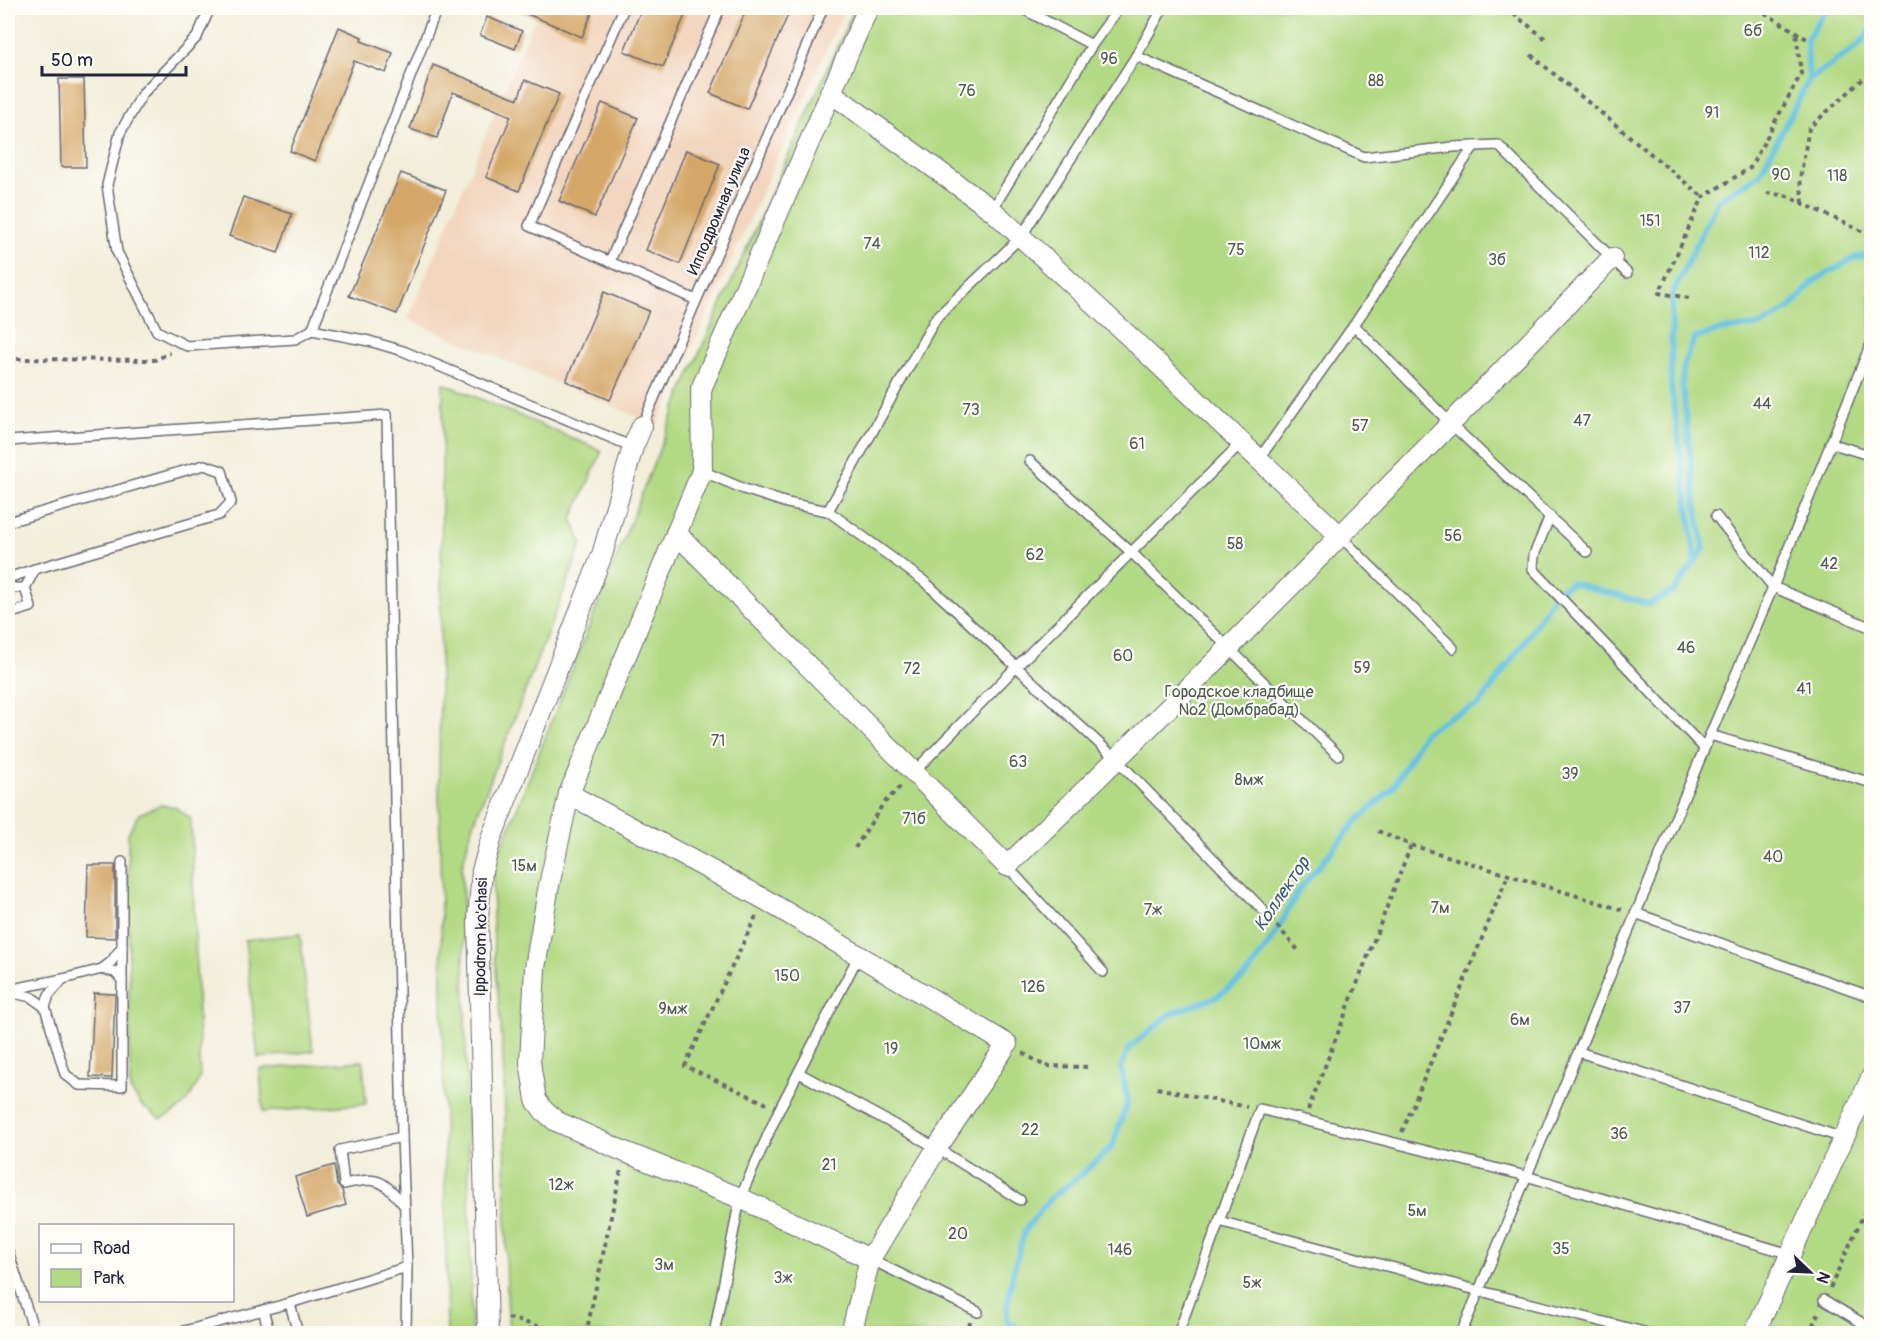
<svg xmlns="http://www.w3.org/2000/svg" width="1879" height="1341" viewBox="0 0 1879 1341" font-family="Pangolin,sans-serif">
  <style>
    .built { fill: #f2d5be }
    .green { fill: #b2d983; stroke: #6a7e5f; stroke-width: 1.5 }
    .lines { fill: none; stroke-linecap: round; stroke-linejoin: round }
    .stream { stroke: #61c0df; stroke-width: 6 }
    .building { fill: #d4a768 }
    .lane-casing { stroke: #6b6973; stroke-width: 12 }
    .street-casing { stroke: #6b6973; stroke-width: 22 }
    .path { stroke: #6b6973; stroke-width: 4; stroke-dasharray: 4.5 4.5; stroke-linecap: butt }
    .lane { stroke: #fff; stroke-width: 9 }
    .street { stroke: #fff; stroke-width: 20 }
    .labels { text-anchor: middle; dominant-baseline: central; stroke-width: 4.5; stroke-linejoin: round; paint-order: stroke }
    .park-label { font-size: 16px; fill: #4d5951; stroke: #fdfcf7 }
    .street-label { font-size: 16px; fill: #22223b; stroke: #fdfcf7 }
    .water-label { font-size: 18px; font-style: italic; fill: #385974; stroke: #fdfcf7 }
  </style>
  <rect width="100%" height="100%" fill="#fdfcf7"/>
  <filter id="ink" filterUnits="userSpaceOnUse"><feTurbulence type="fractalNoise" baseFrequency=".0167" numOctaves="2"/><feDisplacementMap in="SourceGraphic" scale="12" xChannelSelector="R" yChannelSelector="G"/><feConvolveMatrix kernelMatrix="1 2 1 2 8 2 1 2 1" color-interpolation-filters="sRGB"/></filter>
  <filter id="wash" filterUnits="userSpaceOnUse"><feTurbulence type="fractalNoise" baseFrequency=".008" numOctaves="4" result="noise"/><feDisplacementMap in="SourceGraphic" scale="24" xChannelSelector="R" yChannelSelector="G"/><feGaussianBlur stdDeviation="1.35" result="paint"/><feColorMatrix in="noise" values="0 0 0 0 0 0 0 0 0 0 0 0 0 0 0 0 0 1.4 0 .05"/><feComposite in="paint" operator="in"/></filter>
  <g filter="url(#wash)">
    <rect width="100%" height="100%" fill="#f2eeda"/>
    <polygon class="built" points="539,8 845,8 657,425 408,319"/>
    <g class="green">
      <path d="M 855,8 L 1871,8 L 1871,1333 L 509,1333 C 503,1242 508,1151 503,1059 C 500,994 488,929 495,864 L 684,387 Z"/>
      <polygon points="443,383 602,451 572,519 582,544 477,815 469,838 462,867 472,1334 447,1333 439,779"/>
      <path d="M 160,805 L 175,807 L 191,819 L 200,1077 C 190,1100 185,1109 161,1119 L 142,1106 L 130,1090 L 128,834 L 139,814 Z"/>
      <polygon points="300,934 313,1051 258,1058 245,940"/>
      <polygon points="363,1061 366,1104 263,1112 260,1069"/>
    </g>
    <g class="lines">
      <g class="stream">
        <polyline points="1809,80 1807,39 1827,8"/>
        <polyline points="1696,562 1671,386 1672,295 1718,200 1759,175 1809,80 1858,46 1872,29"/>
        <polyline points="1036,1334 1022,1330 1007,1321 1007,1308 1013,1273 1025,1230 1051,1198 1083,1173 1112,1147 1128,1101 1121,1068 1129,1048 1172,1013 1216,997 1247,975 1274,936 1299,890 1355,823 1392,789 1424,733 1449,717 1479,705 1524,643 1557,591 1572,583 1649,604 1674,591 1704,549 1695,497 1682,383 1684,363 1695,338 1721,330 1763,325 1790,308 1814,281 1854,258 1872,254"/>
      </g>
    </g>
    <g id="blocks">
      <g class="building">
        <polygon points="513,8 594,8 582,37"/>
        <polygon points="642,8 688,8 663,67 624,51"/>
        <polygon points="747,8 791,8 747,109 710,93"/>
        <polygon points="487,17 522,31 515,49 480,35"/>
        <polygon points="339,27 362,37 361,41 393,53 386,73 354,61 315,161 290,151"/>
        <polygon points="433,65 518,99 525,80 559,94 519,191 486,177 511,116 453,92 437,138 410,129"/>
        <polygon points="59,79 84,79 86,167 61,167"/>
        <polygon points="602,103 638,118 595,217 559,201"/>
        <polygon points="686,150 720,164 680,264 646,250"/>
        <polygon points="401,173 446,190 397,314 349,296"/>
        <polygon points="243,197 292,214 278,253 229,236"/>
        <polygon points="604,292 649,311 610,400 566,381"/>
        <polygon points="88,865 115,865 115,938 86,937"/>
        <polygon points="94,993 115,994 112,1078 90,1077"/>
        <polygon points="334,1165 337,1185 342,1190 346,1205 307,1217 295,1177"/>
      </g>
    </g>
  </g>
  <g filter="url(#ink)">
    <use href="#blocks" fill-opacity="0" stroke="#6b6973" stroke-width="1.5"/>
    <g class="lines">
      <g class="lane-casing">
        <g id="lane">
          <polyline points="210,8 197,37 143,93 120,133 107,185 117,252 157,331 187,346 295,339 312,330 369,341 403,351 633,447"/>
          <polyline points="624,8 529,226 696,300"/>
          <polyline points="1021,8 1092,45"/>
          <polyline points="1136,56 1364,157 1453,147 1498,145 1627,273"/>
          <polyline points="992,210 1092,45 1119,8"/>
          <polyline points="610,261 720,8"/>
          <polyline points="1354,325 1451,424 1587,552"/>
          <polyline points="312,330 437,8"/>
          <polyline points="642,426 823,8"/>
          <polyline points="8,441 387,415 402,1137"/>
          <polyline points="1830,443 1872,456"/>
          <polyline points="1259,459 1354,325 1474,146"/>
          <polyline points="1030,461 1131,552 1338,755"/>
          <polyline points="702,471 744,489 787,503 828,511 925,582 1117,760 1263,910"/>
          <polyline points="828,511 936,318 1021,237 1136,56 1163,8"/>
          <polyline points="1550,516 1534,555 1533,569 1704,748"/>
          <polyline points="1716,516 1773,587 1872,628"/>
          <polyline points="8,522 204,465 222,471 231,502 219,515 35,569"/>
          <polyline points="1340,536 1453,648"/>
          <polyline points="8,614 31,607 25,588 35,569 8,578 10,588 25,588"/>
          <polyline points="1710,735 1872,783"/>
          <polyline points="914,772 1017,666 1241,443"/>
          <polyline points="1007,866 1103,972"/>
          <polyline points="1635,913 1872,997"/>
          <polyline points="102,969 63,979 49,995 45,1007 65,1074 79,1085 122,1086 122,862"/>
          <polyline points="122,980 115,972 102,969 111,962 122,947"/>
          <polyline points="8,990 63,979"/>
          <polyline points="10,992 31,997 45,1007"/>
          <polyline points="1579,1052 1843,1138"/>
          <polyline points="799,1073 937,1148 1020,1200"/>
          <path d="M 404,1205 C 381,1178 378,1177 344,1184 L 340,1150 L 402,1137 L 407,1267"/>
          <polyline points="1219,1221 1480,1291 1652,1334"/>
          <polyline points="8,1251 35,1334"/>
          <polyline points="870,1259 978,1312"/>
          <polyline points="1824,1300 1872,1329"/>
          <polyline points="290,1303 298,1334"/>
          <polyline points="263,1310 270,1334"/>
          <polyline points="173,1334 290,1303 407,1267 406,1334"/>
          <polyline points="714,1334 740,1198 779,1110 859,955"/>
          <polyline points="1178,1334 1260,1109 1526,1176 1790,1254"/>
          <polyline points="1461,1334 1710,735 1773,587 1872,341"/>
        </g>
      </g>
      <g class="street-casing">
        <g id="street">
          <polyline points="868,8 701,389 702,471 569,794 548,890 535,968 530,1062 536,1100 544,1111 556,1121 625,1152 740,1198 870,1259"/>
          <polyline points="830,92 992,210 1133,340 1340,536"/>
          <path d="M 676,533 L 1007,866 C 1213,667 1413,463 1612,258"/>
          <polyline points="569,794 764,899 1007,1044 937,1148 870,1259 851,1334"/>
          <polyline points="488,1334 478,918 482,871 492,836 602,555 633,447 642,426"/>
          <polyline points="1754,1334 1872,1076"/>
        </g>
      </g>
      <g class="path">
        <polyline points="1506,8 1547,40"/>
        <polyline points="1757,8 1807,39"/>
        <polyline points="1531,55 1703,197"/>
        <polyline points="1767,193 1787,196 1872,236"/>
        <polyline points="1803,203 1800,179 1809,128 1872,71"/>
        <polyline points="1689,298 1659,293 1703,197 1750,168 1801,74 1796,32"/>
        <polyline points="8,359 155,360 170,353"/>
        <polyline points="1378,831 1411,845 1623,910"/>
        <polyline points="855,848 883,804 901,786"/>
        <polyline points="756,916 685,1066 767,1104"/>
        <polyline points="1271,919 1298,950"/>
        <polyline points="1023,1053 1045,1066 1089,1067"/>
        <polyline points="1157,1088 1247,1107"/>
        <polyline points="1308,1110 1411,845"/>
        <polyline points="1402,1132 1508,875"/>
        <polyline points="1830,1288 1872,1196"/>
        <polyline points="508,1318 568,1334"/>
        <polyline points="586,1334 621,1170"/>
        <polyline points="968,1334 970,1322"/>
        <polyline points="1809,1334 1819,1311"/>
      </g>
      <use href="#lane" class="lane"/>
      <use href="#street" class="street"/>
    </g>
  </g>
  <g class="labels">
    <g class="park-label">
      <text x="1753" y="31">6б</text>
      <text x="1109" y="59">96</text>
      <text x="1376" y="81">88</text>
      <text x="967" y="91">76</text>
      <text x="1712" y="113">91</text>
      <text x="1781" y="175">90</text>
      <text x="1837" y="176">118</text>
      <text x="1650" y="221">151</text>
      <text x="872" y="244">74</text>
      <text x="1236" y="250">75</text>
      <text x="1759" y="253">112</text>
      <text x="1497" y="260">3б</text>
      <text x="1762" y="404">44</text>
      <text x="971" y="410">73</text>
      <text x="1582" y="421">47</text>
      <text x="1360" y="426">57</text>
      <text x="1137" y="444">61</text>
      <text x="1453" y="536">56</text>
      <text x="1235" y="544">58</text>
      <text x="1035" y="555">62</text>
      <text x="1829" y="564">42</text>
      <text x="1686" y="648">46</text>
      <text x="1123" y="656">60</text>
      <text x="1362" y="668">59</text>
      <text x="912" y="669">72</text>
      <text x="1804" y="689">41</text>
      <text x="1239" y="692">Городское кладбище<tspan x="1239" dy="18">№2 (Домбрабад)</tspan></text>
      <text x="718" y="741">71</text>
      <text x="1018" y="762">63</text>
      <text x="1570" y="774">39</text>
      <text x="1249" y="780">8мж</text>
      <text x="914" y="819">71б</text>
      <text x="1773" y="857">40</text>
      <text x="524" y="866">15м</text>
      <text x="1440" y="908">7м</text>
      <text x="1153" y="910">7ж</text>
      <text x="787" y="976">150</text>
      <text x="1033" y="987">126</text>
      <text x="1682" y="1008">37</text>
      <text x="673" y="1009">9мж</text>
      <text x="1520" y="1020">6м</text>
      <text x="1262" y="1044">10мж</text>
      <text x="891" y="1049">19</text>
      <text x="1030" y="1130">22</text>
      <text x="1619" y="1134">36</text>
      <text x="829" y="1165">21</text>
      <text x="561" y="1185">12ж</text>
      <text x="1417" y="1211">5м</text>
      <text x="958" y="1234">20</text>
      <text x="1561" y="1249">35</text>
      <text x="1120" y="1250">146</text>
      <text x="664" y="1265">3м</text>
      <text x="783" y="1278">3ж</text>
      <text x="1252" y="1283">5ж</text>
    </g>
    <g class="street-label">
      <text transform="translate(719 211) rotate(-67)">Ипподромная улица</text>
      <text transform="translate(481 937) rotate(-89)">Ippodrom ko'chasi</text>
    </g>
    <g class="water-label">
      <text transform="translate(1282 894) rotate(-56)">Коллектор</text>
    </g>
  </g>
  <rect width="1879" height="1341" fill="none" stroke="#fdfcf7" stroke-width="30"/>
  <rect x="39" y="1224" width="195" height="78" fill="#fdfcf7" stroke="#a5a5ac" stroke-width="1.5"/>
  <rect x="51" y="1244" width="30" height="9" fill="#ffffff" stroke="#a5a5ac" stroke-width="1.5"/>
  <text x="93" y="1254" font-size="18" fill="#22223b">Road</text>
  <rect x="51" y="1269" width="30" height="18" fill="#b2d983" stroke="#a5a5ac" stroke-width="1.5"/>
  <text x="93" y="1284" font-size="18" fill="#22223b">Park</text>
  <g transform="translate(1810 1272) rotate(113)" stroke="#fdfcf7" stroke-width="4.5" paint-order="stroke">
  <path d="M0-4.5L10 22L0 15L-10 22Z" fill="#22223b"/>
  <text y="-9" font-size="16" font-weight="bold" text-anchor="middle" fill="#22223b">N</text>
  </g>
  <path d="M42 66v9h144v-9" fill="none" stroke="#22223b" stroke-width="3"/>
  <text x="51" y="66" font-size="18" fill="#22223b" stroke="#fdfcf7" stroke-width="4.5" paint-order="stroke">50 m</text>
</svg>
